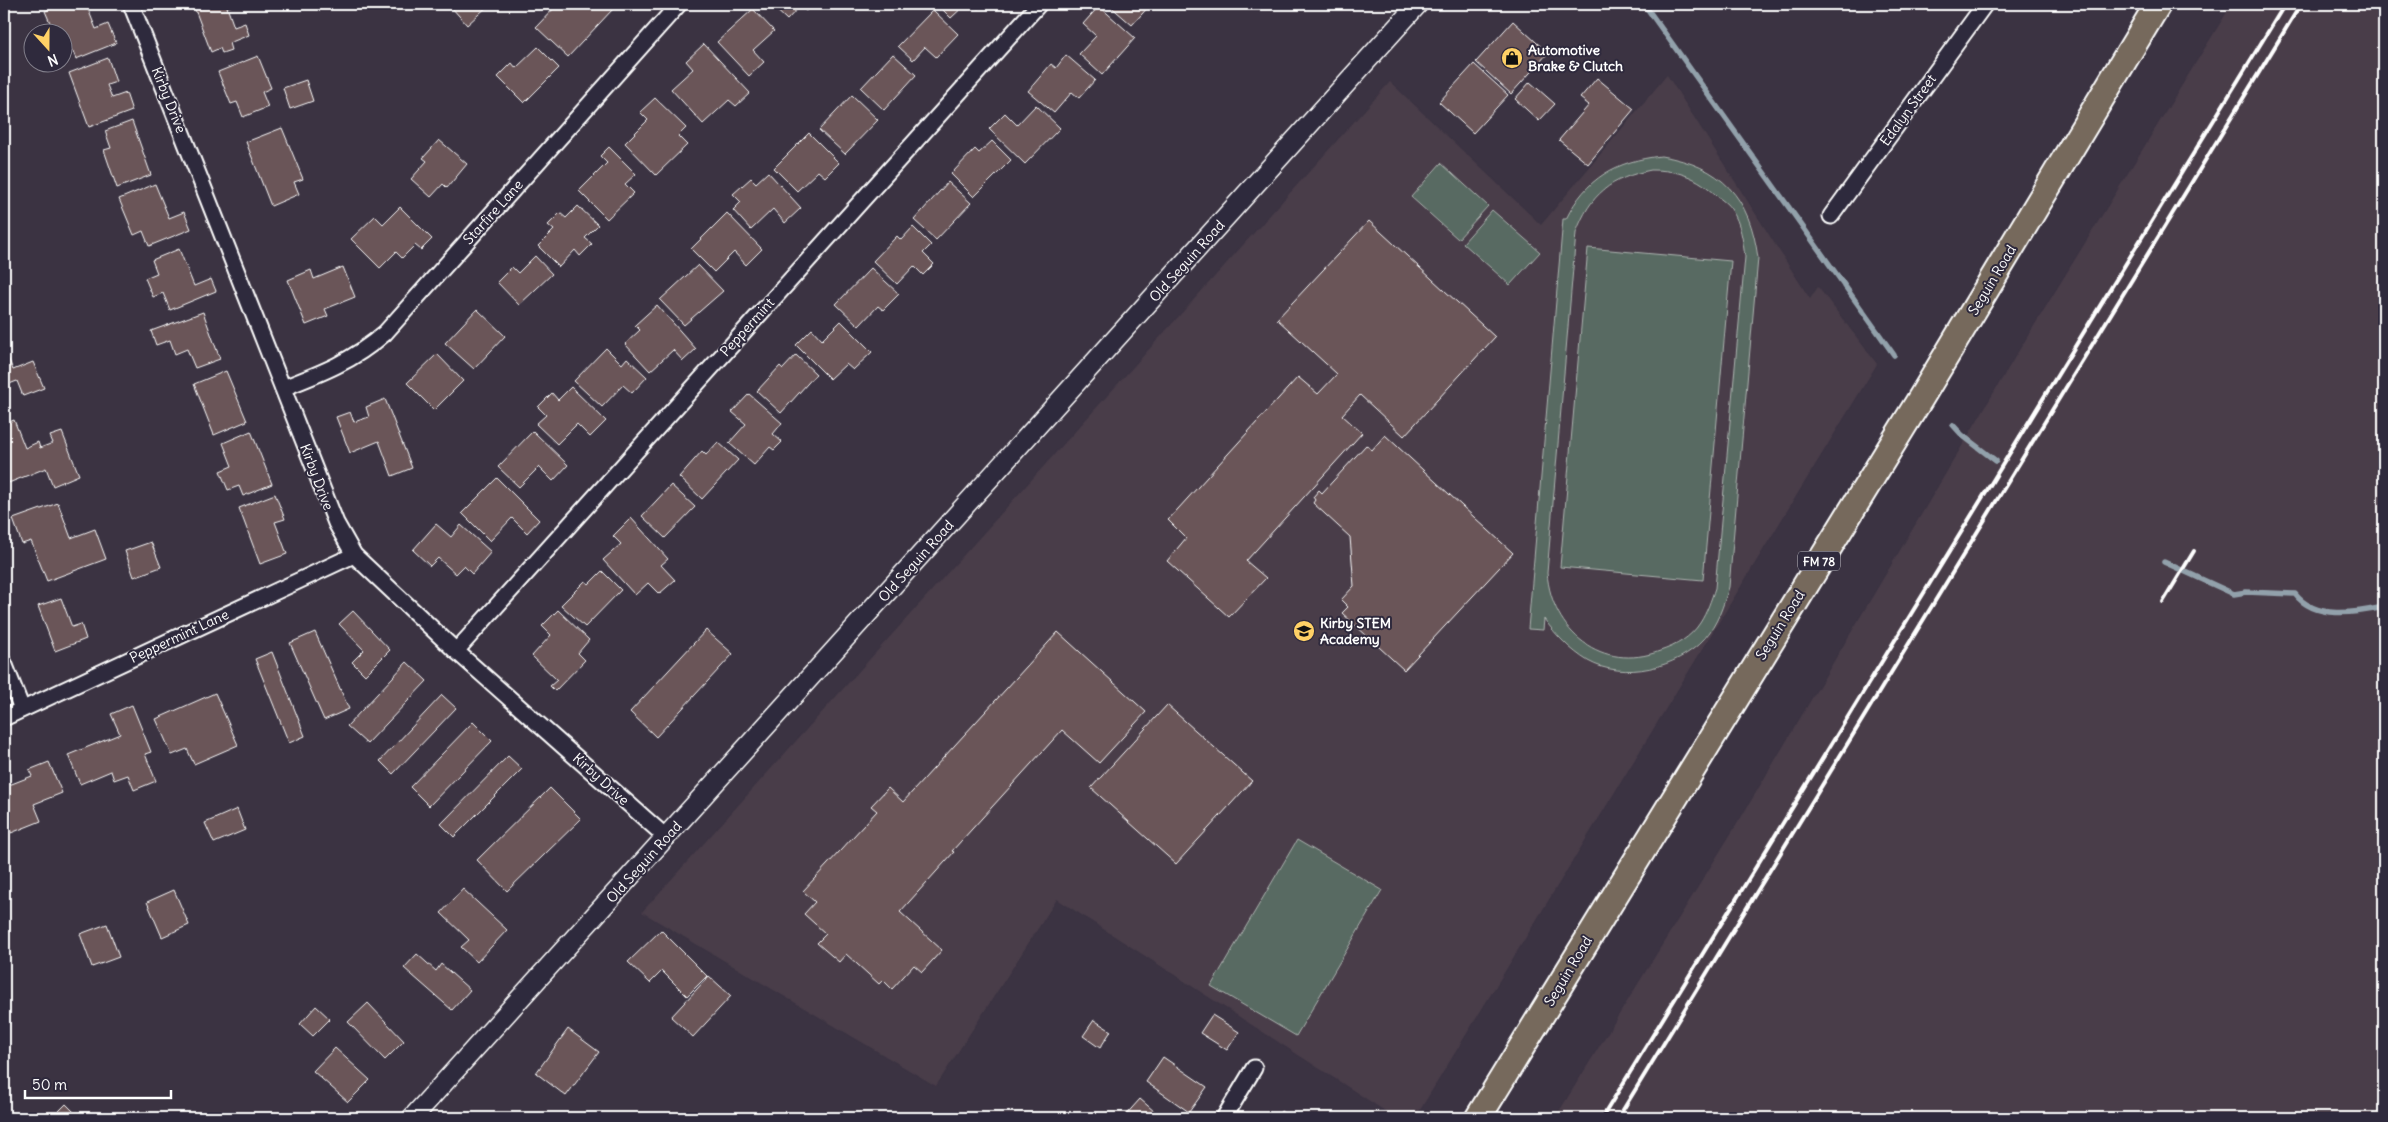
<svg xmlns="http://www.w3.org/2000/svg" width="2388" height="1122" viewBox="0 0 2388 1122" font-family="Delius,sans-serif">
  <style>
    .built { fill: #493d49 }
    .green { fill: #596a62; stroke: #acb4b0; fill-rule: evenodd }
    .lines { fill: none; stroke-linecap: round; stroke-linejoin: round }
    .stream { stroke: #92a1ab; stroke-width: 5.5 }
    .building { fill: #6a5558; stroke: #fff }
    .minor-casing { stroke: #fff; stroke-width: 19 }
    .tertiary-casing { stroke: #fff; stroke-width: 22 }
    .primary-casing { stroke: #fff; stroke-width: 29 }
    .minor { stroke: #2f2a3d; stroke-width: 15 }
    .tertiary { stroke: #2f2a3d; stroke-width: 19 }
    .primary { stroke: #76695c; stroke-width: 25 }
    .rail { stroke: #fff; stroke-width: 4 }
    .labels { text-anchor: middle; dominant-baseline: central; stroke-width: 4; stroke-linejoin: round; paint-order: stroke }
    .shield { fill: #2f2a3d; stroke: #c1bfc5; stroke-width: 1 }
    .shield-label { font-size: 12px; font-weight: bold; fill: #fff }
    .poi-label { font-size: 14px; font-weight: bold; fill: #fff; stroke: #2f2a3d; text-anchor: start }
    .street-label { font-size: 14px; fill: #fff; stroke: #2f2a3d }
  </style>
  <rect width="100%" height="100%" fill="#3b3342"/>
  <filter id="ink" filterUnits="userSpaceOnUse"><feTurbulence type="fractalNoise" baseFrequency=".02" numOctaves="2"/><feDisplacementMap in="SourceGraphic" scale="10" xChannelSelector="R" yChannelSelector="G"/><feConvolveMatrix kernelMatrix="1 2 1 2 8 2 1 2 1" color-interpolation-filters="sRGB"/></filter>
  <g filter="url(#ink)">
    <g class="built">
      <polygon points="2232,4 2384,4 2384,1118 1555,1118 1742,816 2015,357"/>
      <polygon points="1667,75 1810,299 1818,287 1877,364 1415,1118 1396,1118 1057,899 936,1086 642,912 1390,82 1541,225"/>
    </g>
    <g class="green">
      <path d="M 1661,156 C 1722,166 1750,197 1758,258 L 1729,587 C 1723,606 1718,624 1704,639 C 1678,668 1623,681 1588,661 C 1570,650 1557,636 1544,619 L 1543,630 L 1528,629 L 1563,219 L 1566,219 C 1586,178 1616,161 1661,156 ZM 1651,170 C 1678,170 1698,177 1717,196 C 1722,200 1728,204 1731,209 C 1741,223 1743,242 1745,257 L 1715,588 C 1711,600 1707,612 1700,623 C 1691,637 1676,646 1660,651 C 1602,673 1552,632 1547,573 L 1576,233 C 1590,194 1611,178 1651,170 Z"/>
      <polygon points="1441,163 1488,206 1458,239 1411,197"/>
      <polygon points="1492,210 1540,252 1510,285 1463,243"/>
      <polygon points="1588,248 1731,261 1703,580 1560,567"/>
      <polygon points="1297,840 1382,890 1296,1036 1211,986"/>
    </g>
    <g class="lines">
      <g class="stream">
        <polyline points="1644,4 1894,355"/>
        <polyline points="1953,425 1962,435 1996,461"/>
        <path d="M 2164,562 L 2234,594 L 2246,592 L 2295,594 C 2315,620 2355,613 2384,607"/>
      </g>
    </g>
    <g class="building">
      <polygon points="63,4 86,4 96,29 108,24 116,43 76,59 73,51 63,55 62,32 54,32 45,11"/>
      <polygon points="193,4 237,4 227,7 234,27 245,23 249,35 229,43 231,50 222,53 220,48 211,52"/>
      <polygon points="457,4 490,4 467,25 452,8"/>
      <polygon points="558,4 608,4 613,9 568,57 536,27"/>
      <polygon points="770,4 812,4 806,11 800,6 787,20"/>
      <polygon points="937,4 966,4 951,18"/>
      <polygon points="973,4 983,4 978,9"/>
      <polygon points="1108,4 1151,4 1132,25"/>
      <polygon points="1099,6 1135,38 1102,75 1079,54 1096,36 1083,24"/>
      <polygon points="753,9 774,31 753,50 764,62 749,76 717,42"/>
      <polygon points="933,10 958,34 936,57 925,47 913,60 898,46"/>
      <polygon points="1513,21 1548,53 1511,94 1476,62"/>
      <polygon points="704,44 750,93 736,106 729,100 703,124 671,89 693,69 686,61"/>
      <polygon points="538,47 559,68 524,103 498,77 512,63 516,68"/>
      <polygon points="893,54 916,75 884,110 861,88"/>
      <polygon points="1066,55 1095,80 1079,98 1072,92 1054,113 1028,91 1051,64 1056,68"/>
      <polygon points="258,56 271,88 262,92 268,107 243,117 237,102 231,104 218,72"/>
      <polygon points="108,58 116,82 107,85 112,98 126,93 132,111 89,127 69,73"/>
      <polygon points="1474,64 1508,95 1473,133 1439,102"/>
      <polygon points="1597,78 1634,109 1588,164 1559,140 1589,105 1580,98"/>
      <polygon points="306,80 313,101 290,109 283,88"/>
      <polygon points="1530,82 1555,104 1539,121 1515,99"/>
      <polygon points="852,95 878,120 845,154 819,130"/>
      <polygon points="655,98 686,128 678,136 687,145 656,175 625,143 648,120 640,112"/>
      <polygon points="1036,105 1060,128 1025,164 989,129 1005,113 1017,125"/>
      <polygon points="132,121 151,175 117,188 104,150 111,148 105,131"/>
      <polygon points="282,128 303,179 294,182 299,194 271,206 246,142"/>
      <polygon points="809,133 839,163 825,177 818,171 797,191 774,168"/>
      <polygon points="439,140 467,164 447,188 443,184 431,197 411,179 427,161 423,158"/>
      <polygon points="992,141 1011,160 974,197 951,174 975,149 979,153"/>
      <polygon points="609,147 636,174 625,184 634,193 607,219 579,191 607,163 600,156"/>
      <polygon points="768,172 801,208 785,223 773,209 751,230 733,210 741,202 733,194 751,178 756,183"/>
      <polygon points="948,182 971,203 936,240 914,220"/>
      <polygon points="155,184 169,218 184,212 191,229 149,246 143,231 134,235 119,199"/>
      <polygon points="578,206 598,225 585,238 592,244 580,256 575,250 559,267 538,246 554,230 548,225 560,213 566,218"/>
      <polygon points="400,207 432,239 421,250 415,245 402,258 396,252 380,268 351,239 375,216 383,224"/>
      <polygon points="727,213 762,249 746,265 734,252 714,272 691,249"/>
      <polygon points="1369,221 1495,337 1404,436 1360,395 1342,415 1362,433 1246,561 1266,578 1229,617 1167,561 1186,538 1168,520 1298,377 1318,394 1337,374 1277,319"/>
      <polygon points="913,227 931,245 923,253 934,264 923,275 914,266 897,284 873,261 897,236 901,240"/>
      <polygon points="179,249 194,286 211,279 216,291 170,310 163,293 153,297 145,278 157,273 152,260"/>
      <polygon points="535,256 552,274 519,305 497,282 512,267 518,273"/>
      <polygon points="698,265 723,291 684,325 660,300"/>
      <polygon points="343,267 355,297 325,309 328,316 306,325 288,280 311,270 314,279"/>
      <polygon points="871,268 899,294 883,310 878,306 859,326 836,304"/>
      <polygon points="657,305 696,349 683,361 673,350 650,371 625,344 640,330 635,325"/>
      <polygon points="477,309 505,336 474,369 445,343"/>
      <polygon points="203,312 220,359 195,368 187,349 175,354 170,340 156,345 151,331"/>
      <polygon points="841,321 872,352 853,370 846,364 830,379 796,345 812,329 822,340"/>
      <polygon points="606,348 622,364 627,358 647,377 632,393 623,385 602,407 574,381"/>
      <polygon points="437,354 463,381 434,410 407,383"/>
      <polygon points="7,355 13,370 33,362 44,388 23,396 17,381 4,386 4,356"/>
      <polygon points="796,355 816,374 781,413 757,391 780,366 783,369"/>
      <polygon points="226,371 247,421 214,435 194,384"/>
      <polygon points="571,387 606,421 590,437 577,424 557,444 536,424 546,415 538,407 552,393 558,400"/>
      <polygon points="749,394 782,423 773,434 782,442 774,450 770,447 754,465 729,443 746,424 732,412"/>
      <polygon points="385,399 412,468 392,476 379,441 350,453 336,417 350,412 354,422 369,417 366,407"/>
      <polygon points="14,420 25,448 38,442 40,448 53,443 50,436 62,432 79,475 53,486 46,468 6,484 4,479 4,424"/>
      <polygon points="251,431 272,484 243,496 239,486 228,490 220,471 232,466 223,443"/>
      <polygon points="533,431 568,465 553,481 539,467 519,487 498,467"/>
      <polygon points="1385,435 1513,553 1404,670 1342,613 1348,607 1341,600 1354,586 1350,537 1313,503 1315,500 1313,497 1319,490 1322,493 1366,445 1372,450"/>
      <polygon points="718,442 738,460 702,499 679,477 702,451 706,455"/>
      <polygon points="497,478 539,520 527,533 512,518 490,541 462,513"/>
      <polygon points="671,485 695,507 665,538 642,516"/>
      <polygon points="275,494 285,519 275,522 287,554 260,564 239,508"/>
      <polygon points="58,503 71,538 95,529 106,559 47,581 31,541 22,544 13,519"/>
      <polygon points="631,518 668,559 661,565 675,580 659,594 648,583 635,595 603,560 621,544 613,536"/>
      <polygon points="436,524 451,537 461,525 491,552 472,574 464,566 456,574 438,558 430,566 413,550"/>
      <polygon points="151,542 161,567 134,577 125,551"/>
      <polygon points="602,571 621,590 585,627 561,605 585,581 589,584"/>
      <polygon points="61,598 72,627 81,624 86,639 55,651 38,606"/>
      <polygon points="558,610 589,640 578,653 585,660 555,691 550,686 557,680 532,656 551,635 542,626"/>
      <polygon points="353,611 390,650 365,675 352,662 364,650 339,624"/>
      <polygon points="706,630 733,654 656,737 630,712"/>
      <polygon points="315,632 349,709 324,720 290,643"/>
      <polygon points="1058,632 1146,712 1099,763 1062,730 952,851 954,852 900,912 942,950 922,972 914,965 892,989 883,980 879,984 846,954 839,962 817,943 826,934 804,914 815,902 803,891 877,811 871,806 888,788 903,802"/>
      <polygon points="272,652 305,736 289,743 255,659"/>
      <polygon points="407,662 427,681 367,744 347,726"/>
      <polygon points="215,693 238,745 194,764 187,749 172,755 156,719"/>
      <polygon points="442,695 456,708 393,774 380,761"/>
      <polygon points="132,705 151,752 145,754 156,781 134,790 128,775 114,780 111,771 80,784 68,755 120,734 111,714"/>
      <polygon points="1167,705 1252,781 1176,864 1091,788"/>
      <polygon points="473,722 492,741 429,806 410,787"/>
      <polygon points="508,756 522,769 454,837 441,824"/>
      <polygon points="49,762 62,793 34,804 41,821 11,833 4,815 4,787 32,776 29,770"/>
      <polygon points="550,788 581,819 507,891 477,860"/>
      <polygon points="237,809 245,830 214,843 205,823"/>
      <polygon points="463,889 507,930 477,962 461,947 469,940 441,913"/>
      <polygon points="174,890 189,925 162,937 147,902"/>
      <polygon points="107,924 119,957 92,967 80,934"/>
      <polygon points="661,930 707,976 687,996 662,971 650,983 628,962"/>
      <polygon points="417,954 436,971 441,964 470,990 452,1010 404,968"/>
      <polygon points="709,976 731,996 693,1037 671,1017"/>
      <polygon points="368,1003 404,1041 385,1060 348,1022"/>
      <polygon points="316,1006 330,1019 313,1036 300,1024"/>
      <polygon points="1212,1015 1239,1032 1227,1050 1200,1033"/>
      <polygon points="1094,1020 1111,1031 1100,1048 1083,1036"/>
      <polygon points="568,1029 599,1052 566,1096 536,1073"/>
      <polygon points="335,1048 370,1080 348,1102 313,1071"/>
      <polygon points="1163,1057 1207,1087 1189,1112 1146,1082"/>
      <polygon points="1140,1099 1162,1118 1123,1118"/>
      <polygon points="66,1104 80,1118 52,1118"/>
      <polygon points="1281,1111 1291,1118 1276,1118"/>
    </g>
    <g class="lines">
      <g class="minor-casing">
        <g id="minor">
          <polyline points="131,4 336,523 354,555 456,651 667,838"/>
          <polyline points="1831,216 1985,4"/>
          <path d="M 283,388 C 322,373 353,361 385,333 L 679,4"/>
          <polyline points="456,651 1039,4"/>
          <polyline points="4,663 22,709"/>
          <polyline points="4,718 354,555"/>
          <polyline points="1224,1118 1254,1068"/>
        </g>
      </g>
      <g class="tertiary-casing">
        <polyline id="tertiary" points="412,1118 1418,4"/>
      </g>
      <g class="primary-casing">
        <polyline id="primary" points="1478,1118 1922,396 2158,4"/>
      </g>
      <use href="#minor" class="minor"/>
      <use href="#tertiary" class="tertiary"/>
      <use href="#primary" class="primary"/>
      <g class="rail">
        <polyline points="2163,602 2194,551"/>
        <polyline points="1602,1118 2285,4"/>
        <polyline points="1618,1118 2301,4"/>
      </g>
    </g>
  </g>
  <defs>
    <g id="shop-disc" transform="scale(1.125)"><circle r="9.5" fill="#ffd166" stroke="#2f2a3d"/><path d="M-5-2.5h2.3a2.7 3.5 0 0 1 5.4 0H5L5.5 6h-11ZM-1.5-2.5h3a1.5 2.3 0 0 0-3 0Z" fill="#111"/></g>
    <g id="school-disc" transform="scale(1.125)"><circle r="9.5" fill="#ffd166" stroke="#2f2a3d"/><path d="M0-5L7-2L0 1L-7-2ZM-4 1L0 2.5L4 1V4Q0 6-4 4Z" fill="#111"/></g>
  </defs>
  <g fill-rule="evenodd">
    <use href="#shop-disc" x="1512" y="58"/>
    <use href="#school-disc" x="1304" y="631"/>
  </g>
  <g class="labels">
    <rect class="shield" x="1798" y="551.5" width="42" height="19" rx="4"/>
    <g class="shield-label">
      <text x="1819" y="561">FM 78</text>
    </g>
    <g class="poi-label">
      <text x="1528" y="50">Automotive<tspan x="1528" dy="16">Brake &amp; Clutch</tspan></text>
      <text x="1320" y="623">Kirby STEM<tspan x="1320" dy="16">Academy</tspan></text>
    </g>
    <g class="street-label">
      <text transform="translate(169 100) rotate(68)">Kirby Drive</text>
      <text transform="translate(1908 110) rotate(-54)">Edalyn Street</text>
      <text transform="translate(493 212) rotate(-48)">Starfire Lane</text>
      <text transform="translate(1187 261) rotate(-48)">Old Seguin Road</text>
      <text transform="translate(1992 280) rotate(-59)">Seguin Road</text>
      <text transform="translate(747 327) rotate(-48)">Peppermint</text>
      <text transform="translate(317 477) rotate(69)">Kirby Drive</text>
      <text transform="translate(916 561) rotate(-48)">Old Seguin Road</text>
      <text transform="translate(1780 625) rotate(-58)">Seguin Road</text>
      <text transform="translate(179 636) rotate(-25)">Peppermint Lane</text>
      <text transform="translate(601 779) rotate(42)">Kirby Drive</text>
      <text transform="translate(644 862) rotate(-48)">Old Seguin Road</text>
      <text transform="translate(1568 971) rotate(-59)">Seguin Road</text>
    </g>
  </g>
  <rect width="2388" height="1122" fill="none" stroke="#2f2a3d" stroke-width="20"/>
  <rect x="10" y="10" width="2368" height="1102" fill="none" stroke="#fff" stroke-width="2" filter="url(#ink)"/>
  <g transform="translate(48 48) rotate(159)"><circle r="24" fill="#2f2a3d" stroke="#827f8b"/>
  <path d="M0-4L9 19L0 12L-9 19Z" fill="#ffd166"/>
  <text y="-8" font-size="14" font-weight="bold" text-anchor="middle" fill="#ffffff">N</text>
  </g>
  <path d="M25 1090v8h146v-8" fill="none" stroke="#ffffff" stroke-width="2.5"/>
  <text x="32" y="1090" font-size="15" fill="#ffffff" stroke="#2f2a3d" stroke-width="4" paint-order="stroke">50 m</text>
</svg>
